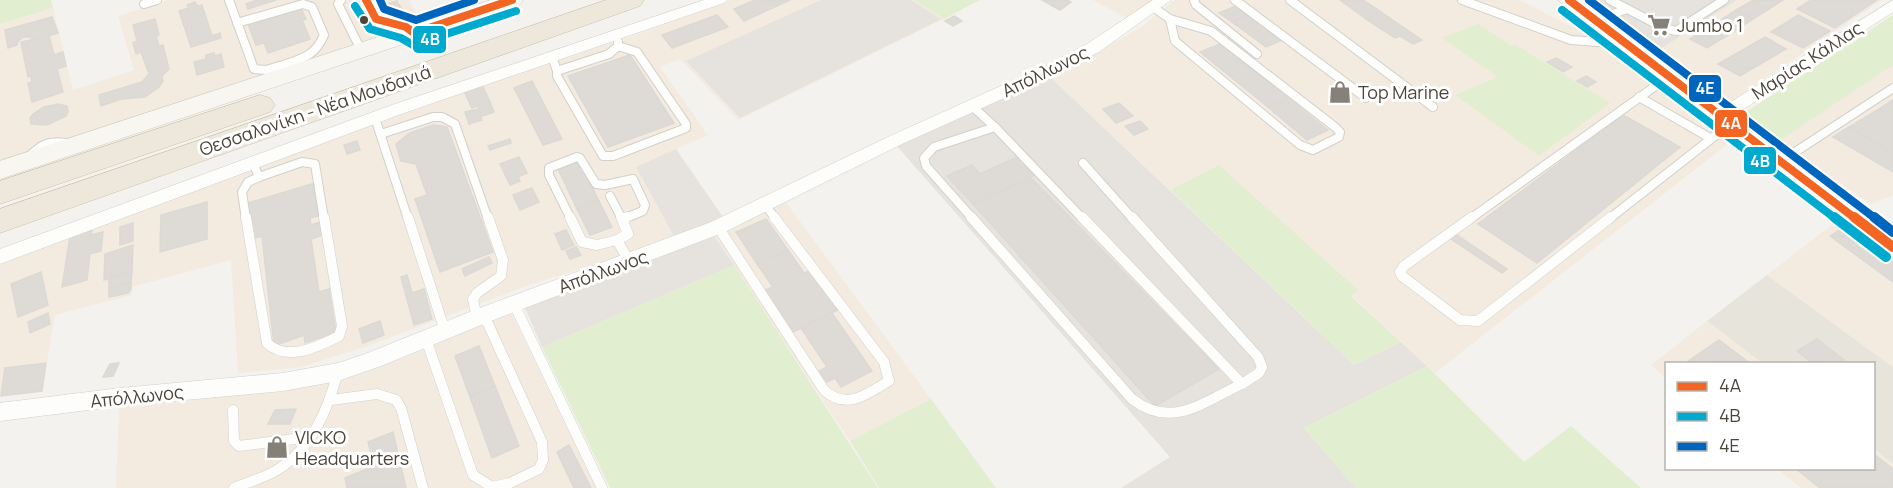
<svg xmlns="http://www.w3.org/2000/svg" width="1893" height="488" viewBox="0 0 1893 488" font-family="Manrope,sans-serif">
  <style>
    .residential { fill: #e7e4dc }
    .commercial { fill: #f3ebdf; fill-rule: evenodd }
    .industrial { fill: #e6e2de }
    .green { fill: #e1eecf }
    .parking { fill: #e6e3df }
    .building { fill: #dedbd6; stroke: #dcd9d4; stroke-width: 1.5 }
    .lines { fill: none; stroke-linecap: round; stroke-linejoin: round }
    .lane-far1-casing { stroke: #d2d0cb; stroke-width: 10 }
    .lane-casing { stroke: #d2d0cb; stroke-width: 11 }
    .street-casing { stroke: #d2d0cb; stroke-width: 1 }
    .secondary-casing { stroke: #d3cfc5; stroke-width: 1 }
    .highway-casing { stroke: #ccbfa9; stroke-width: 1 }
    .lane-far1 { stroke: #fdfdfc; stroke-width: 8 }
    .lane { stroke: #fdfdfc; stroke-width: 10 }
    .street { fill: #fdfdfc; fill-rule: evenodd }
    .secondary { fill: #f7f6f1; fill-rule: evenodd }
    .highway { fill: #ede8db; fill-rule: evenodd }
    .bus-1-far1-casing { stroke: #fff; stroke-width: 12 }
    .bus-1-casing { stroke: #fff; stroke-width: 14 }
    .bus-2-far1-casing { stroke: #fff; stroke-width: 12 }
    .bus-2-casing { stroke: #fff; stroke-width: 14 }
    .bus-3-far1-casing { stroke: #fff; stroke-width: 12 }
    .bus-3-casing { stroke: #fff; stroke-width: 14 }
    .bus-1-far1 { stroke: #f26522; stroke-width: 8 }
    .bus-1 { stroke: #f26522; stroke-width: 10 }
    .bus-2-far1 { stroke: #00a9ce; stroke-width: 8 }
    .bus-2 { stroke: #00a9ce; stroke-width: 10 }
    .bus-3-far1 { stroke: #0065bd; stroke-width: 8 }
    .bus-3 { stroke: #0065bd; stroke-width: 10 }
    .bus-dot { fill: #4b4439; stroke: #fff; stroke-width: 2 }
    .labels { text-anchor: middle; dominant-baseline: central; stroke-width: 6; stroke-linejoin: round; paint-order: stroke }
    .poi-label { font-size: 18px; fill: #4b4439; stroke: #fff; text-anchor: start }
    .street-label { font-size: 18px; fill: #4b4439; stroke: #fff }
    .line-badge { stroke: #fff; stroke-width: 2 }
    .badge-label { font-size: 16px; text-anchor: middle; font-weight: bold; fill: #fff }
  </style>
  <rect width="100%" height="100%" fill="#f4f2ee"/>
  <polygon class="residential" points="1767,275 1893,367 1893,464 1874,449 1874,364 1762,363 1707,321"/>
  <g class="commercial">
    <polygon points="167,0 409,0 421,22 0,165 0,24 53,8 73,90 134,70 118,16"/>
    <polygon points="730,0 914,0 944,19 738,120 680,59 660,67 708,135 636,167 676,240 532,284 368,346 301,367 238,373 231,260 132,287 132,295 55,315 42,391 0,396 0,264 135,207 494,81 636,35"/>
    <polygon points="1093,0 1154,0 1128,19"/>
    <path d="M 1174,0 L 1520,0 L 1595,39 L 1611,52 L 1626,53 L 1738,136 L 1435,373 L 1351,295 L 1357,290 L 1219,165 L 1170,190 L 1049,76 L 1096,53 L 1143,26 ZM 1443,38 L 1516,45 L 1609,103 L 1539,156 L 1455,95 L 1498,77 Z"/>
    <polygon points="1586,0 1882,0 1728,103"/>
    <polygon points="1893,65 1893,195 1871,204 1779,141"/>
    <polygon points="785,201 931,399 850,441 713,235"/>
    <polygon points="1843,216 1893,254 1893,367 1767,275"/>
    <polygon points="510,310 596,488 116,488 119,406 349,376 408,356"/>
    <polygon points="1707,321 1762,363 1666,364 1666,378 1651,365"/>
    <polygon points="1874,449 1893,464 1893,488 1801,488 1777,469 1874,468"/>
  </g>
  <polygon class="industrial" points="1049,76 1354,365 1401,342 1427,366 1304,428 1356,488 1121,488 1170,457 896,145"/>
  <g class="green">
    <polygon points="0,0 51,0 53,8 0,24"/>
    <polygon points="914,0 980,0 944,19"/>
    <polygon points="1893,15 1893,65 1779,141 1743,114"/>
    <polygon points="1478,24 1510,45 1516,45 1610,103 1539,156 1455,95 1498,77 1442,38"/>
    <polygon points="1219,165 1358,290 1351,296 1401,342 1354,365 1170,190"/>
    <polygon points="734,265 878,488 610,488 542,347"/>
    <polygon points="1427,366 1524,462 1571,426 1641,488 1356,488 1304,428"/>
    <polygon points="931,399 996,488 879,488 850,441"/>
  </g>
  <g class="parking">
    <polygon points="821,0 911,0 941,19 740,118 686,61"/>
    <polygon points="1586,0 1737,0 1657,51"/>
    <polygon points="676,149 725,220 676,240 636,167"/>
    <polygon points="713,235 734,265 542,347 525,308"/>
  </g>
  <g class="building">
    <polygon points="257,0 276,0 248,9 246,4"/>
    <polygon points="755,0 790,0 744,21 734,9"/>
    <polygon points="1042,0 1067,0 1071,2 1060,10"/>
    <polygon points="1340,0 1363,0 1381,12 1366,19"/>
    <polygon points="1783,0 1769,9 1752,1 1753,0"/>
    <polygon points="1811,0 1877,0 1835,28 1797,9"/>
    <polygon points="397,1 401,8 381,15 376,8"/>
    <polygon points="1752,1 1769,9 1753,19 1736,10"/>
    <polygon points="195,2 197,6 202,5 212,36 220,33 221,38 191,47 179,11 189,8 187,5"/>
    <polygon points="1236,6 1242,10 1225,17 1219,13"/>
    <polygon points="301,8 306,19 302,20 310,39 268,53 264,43 256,45 248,24"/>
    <polygon points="1242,10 1249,14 1232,22 1225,17"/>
    <polygon points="1736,10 1753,19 1727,36 1710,27"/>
    <polygon points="1381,12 1422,40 1413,44 1400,36 1395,38 1366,19"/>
    <polygon points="1249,14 1284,39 1266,47 1232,22"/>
    <polygon points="717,15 728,27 672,48 662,35"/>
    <polygon points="1798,15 1830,31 1803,48 1771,32"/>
    <polygon points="954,16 962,21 953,26 945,21"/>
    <polygon points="52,17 58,33 33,41 31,37 24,37 18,41 17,45 8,48 5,30"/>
    <polygon points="155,19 159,35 156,36 159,46 163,45 169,69 162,76 163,81 159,87 145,97 121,99 101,106 99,95 142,82 149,74 141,52 136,54 133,43 137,41 133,25"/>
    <polygon points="1710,27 1727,36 1718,41 1701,32"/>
    <polygon points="1701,32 1718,41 1707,48 1690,39"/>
    <polygon points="49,36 54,55 63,52 66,66 57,69 63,92 32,102 28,83 32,82 31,76 28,77 21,42"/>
    <polygon points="1765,37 1786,49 1740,76 1718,64"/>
    <polygon points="1220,44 1288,98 1268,107 1200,52"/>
    <polygon points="214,53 215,56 221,54 224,67 197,75 194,62 206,59 206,55"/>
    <polygon points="630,55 674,123 608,147 568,76"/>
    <polygon points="1556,58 1572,67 1563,72 1547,62"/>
    <polygon points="1586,76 1596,82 1587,87 1577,81"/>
    <polygon points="532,81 562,139 543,145 514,88"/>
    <polygon points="482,85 490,102 472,108 464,91"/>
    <polygon points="1288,98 1328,130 1307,140 1268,107"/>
    <polygon points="1893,100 1893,116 1879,109"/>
    <polygon points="490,102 494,112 482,116 478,106"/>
    <polygon points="1119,103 1133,116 1116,123 1103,109"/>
    <polygon points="58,104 67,106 68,112 66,116 47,125 31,124 30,118 33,114 44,107"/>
    <polygon points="478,109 482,120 469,124 465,112"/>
    <polygon points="1879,109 1893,116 1893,153 1849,127"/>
    <polygon points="1623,115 1680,147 1537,263 1478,224"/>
    <polygon points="1140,121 1148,129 1134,135 1125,126"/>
    <polygon points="433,125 447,127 493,252 440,272 415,199 427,195 416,164 401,161 396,144 410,133"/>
    <polygon points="1849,127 1893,153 1893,172 1833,137"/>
    <polygon points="510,139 511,143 490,150 488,146"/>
    <polygon points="357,141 360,150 347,154 344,145"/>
    <polygon points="1020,156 1036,172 1031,178 973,204 947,176 972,165 980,174"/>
    <polygon points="519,157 527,173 518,177 520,181 510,185 500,164"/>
    <polygon points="579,161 599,201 577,209 558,169"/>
    <polygon points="1031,178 1219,369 1155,406 973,204"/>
    <polygon points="315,183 321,215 310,218 311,225 320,222 323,235 311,239 319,292 329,289 336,332 305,343 304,335 274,346 262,236 251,239 248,203"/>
    <polygon points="532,188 539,202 520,210 513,195"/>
    <polygon points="599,201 612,227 590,235 577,209"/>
    <polygon points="207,202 207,239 160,252 161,215"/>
    <polygon points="766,219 788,250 757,264 736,232"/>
    <polygon points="133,223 133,241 120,245 120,227"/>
    <polygon points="1849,224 1893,256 1893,282 1830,236"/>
    <polygon points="92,230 91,235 103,232 101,251 90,254 87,280 62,287 70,236"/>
    <polygon points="566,230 574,245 562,250 555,234"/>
    <polygon points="1457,235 1507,269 1502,273 1451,239"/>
    <polygon points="133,245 132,272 104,280 105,254"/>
    <polygon points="576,247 581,255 570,259 566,251"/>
    <polygon points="788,250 804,273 810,271 838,310 791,333 763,291 773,287 757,264"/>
    <polygon points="489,257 492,263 465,276 462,269"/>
    <polygon points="41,272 48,305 18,317 11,284"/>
    <polygon points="132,272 131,282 109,289 109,279"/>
    <polygon points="407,275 412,293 424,289 432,319 414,325 401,277"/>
    <polygon points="131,282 131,289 128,293 109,297 109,289"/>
    <polygon points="48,313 50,324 30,333 28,322"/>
    <polygon points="832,313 872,371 841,387 835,378 827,382 819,371 827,367 801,328"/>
    <polygon points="380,321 384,335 363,343 359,329"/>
    <polygon points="1817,339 1844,360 1838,364 1814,364 1797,351"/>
    <polygon points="1719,340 1751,364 1684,364"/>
    <polygon points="479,346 495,386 470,397 455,356"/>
    <polygon points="46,363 42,391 1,396 5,368"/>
    <polygon points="119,363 113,376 103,377 110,364"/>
    <polygon points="495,386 519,446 492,458 470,397"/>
    <polygon points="296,409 290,424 268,424 275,410"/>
    <polygon points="393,432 406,488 347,488 345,478 374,466 368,442"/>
    <polygon points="569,445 591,488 574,488 557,452"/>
    <polygon points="1874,454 1893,469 1893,488 1820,488 1795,468 1874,468"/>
  </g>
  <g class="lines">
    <g class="lane-far1-casing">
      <g id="lane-far1">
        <polyline points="229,0 254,69 266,70 286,64 287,68"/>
        <polyline points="341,0 338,4 361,50"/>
        <polyline points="366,0 376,19 406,27 414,33"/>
        <polyline points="1194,0 1196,5 1257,54"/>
        <polyline points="1235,0 1366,98"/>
        <polyline points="1290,0 1433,107"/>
        <polyline points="1462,0 1571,40 1625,44"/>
        <polyline points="1610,0 1664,28 1676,31 1724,0"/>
        <polyline points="144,4 157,0"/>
        <polyline points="1153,7 1170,19"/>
        <polygon points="1170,19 1211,31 1335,127 1340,132 1339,137 1313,150 1300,145 1175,41"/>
        <polyline points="1596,20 1627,9"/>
        <path d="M 237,23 L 303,4 L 312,7 L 324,35 C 316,54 305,58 286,64"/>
        <polyline points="552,56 557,71 609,54 618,46 618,42"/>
        <polyline points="557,71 557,76 603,156 613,156 686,128 686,124 637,52 618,46"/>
        <polyline points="1639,97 1710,138"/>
        <polyline points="972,106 995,127"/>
        <polyline points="375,118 408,219"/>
        <polyline points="995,127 1083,219"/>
        <polyline points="381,134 433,117 442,117 455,124 488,219"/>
        <path d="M 27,159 C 40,144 51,139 71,144"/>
        <polyline points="1780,162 1893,88"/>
        <polyline points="253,163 259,177"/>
        <polyline points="1083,163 1133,219"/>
        <polyline points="259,177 302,162 315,164 324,219"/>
        <polyline points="610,196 622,219"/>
        <polyline points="765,205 776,219"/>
        <polyline points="246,219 242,192 248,182 259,177"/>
        <polyline points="571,219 549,175 549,168 577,157 580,158 596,184 605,185 633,179 645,205 643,211 623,219"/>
        <polyline points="973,219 926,166 924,158 934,147 995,127"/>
        <polyline points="1470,219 1668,77"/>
        <polyline points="1609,219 1730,124"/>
      </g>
    </g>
    <g class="lane-casing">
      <g id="lane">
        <path d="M 246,217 L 267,343 C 287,362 318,347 339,336 L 342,326 L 324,217"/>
        <polyline points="408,217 445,331"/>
        <polyline points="570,217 582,242 597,245 617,240"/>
        <polyline points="621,217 628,234 617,240 629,261"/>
        <path d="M 971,217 L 1132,399 C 1172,430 1203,402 1242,384 L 1082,217"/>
        <polyline points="1132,217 1258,357 1262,367 1259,373 1242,384"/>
        <polyline points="1472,217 1404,266 1400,272 1402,276 1460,320 1478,321 1611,217"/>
        <polyline points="623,219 627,217"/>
        <path d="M 718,227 L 824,390 C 847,411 866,394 889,381 L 884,362 L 774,217"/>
        <polyline points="514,304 602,488"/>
        <polyline points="477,318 473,299 477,293 501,276 503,260 488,217"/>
        <polyline points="426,339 473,475 492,487 510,483 539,469 543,460 542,442 484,315"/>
        <polyline points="331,400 377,394 396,400 401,408 423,488"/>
        <polyline points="233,410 234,441 239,446 310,437"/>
        <path d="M 234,488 C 248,482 264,478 277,470 C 312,449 328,409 338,372"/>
      </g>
    </g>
    <g class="street-casing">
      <g id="street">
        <polygon points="704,0 727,0 724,3 404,113 0,264 0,249 392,105"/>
        <polygon points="1153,0 1171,0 1099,52 1055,75 902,144 725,232 491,321 381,366 338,381 283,391 120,406 0,421 0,403 120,388 283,373 338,363 365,354 477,309 711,222 890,136 1043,67 1087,44"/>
        <polygon points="1893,0 1893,12 1727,120 1715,120 1712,116 1715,112"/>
      </g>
    </g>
    <g class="secondary-casing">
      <g id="secondary">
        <polygon points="491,0 523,0 520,5 0,179 0,161"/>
        <polygon points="1558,0 1583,0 1893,233 1893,257 1883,254"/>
      </g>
    </g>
    <g class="highway-casing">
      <g id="highway">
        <polygon points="606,0 644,0 640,6 0,233 0,209"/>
        <polygon points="260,95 270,98 275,105 270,112 0,204 0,181"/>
      </g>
    </g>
    <use href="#lane-far1" class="lane-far1"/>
    <use href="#lane" class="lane"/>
    <use href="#street" class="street"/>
    <use href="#secondary" class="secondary"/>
    <use href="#highway" class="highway"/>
    <g class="bus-1-far1-casing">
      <g id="bus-1-far1">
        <polyline points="366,0 376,19 406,27 414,33 512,0"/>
        <polyline points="1569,0 1856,219"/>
      </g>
    </g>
    <g class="bus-1-casing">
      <polyline id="bus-1" points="1854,217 1893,247"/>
    </g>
    <g class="bus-2-far1-casing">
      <g id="bus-2-far1">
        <polyline points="355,6 370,29 401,38 413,45 516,11"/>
        <polyline points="1562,10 1836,219"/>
      </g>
    </g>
    <g class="bus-2-casing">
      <polyline id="bus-2" points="1834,217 1886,257"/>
    </g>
    <g class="bus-3-far1-casing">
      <g id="bus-3-far1">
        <polyline points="380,0 384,9 416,20 474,0"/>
        <polyline points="1589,0 1876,219"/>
      </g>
    </g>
    <g class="bus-3-casing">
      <polyline id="bus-3" points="1874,217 1893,232"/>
    </g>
    <use href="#bus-1-far1" class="bus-1-far1"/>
    <use href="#bus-1" class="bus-1"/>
    <use href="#bus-2-far1" class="bus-2-far1"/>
    <use href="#bus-2" class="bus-2"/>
    <use href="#bus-3-far1" class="bus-3-far1"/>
    <use href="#bus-3" class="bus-3"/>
  </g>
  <defs>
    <g id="supermarket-bare" transform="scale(1.8)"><path d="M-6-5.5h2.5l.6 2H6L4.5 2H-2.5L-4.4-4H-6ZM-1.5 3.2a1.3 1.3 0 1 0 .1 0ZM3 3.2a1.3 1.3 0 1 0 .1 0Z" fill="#868178" stroke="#fff" stroke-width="2.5" paint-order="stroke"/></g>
    <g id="shop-bare" transform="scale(1.8)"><path d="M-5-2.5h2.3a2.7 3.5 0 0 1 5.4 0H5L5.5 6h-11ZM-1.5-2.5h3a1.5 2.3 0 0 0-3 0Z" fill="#868178" stroke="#fff" stroke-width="2.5" paint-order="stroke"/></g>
  </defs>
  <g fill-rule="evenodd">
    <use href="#supermarket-bare" x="1659" y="25"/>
    <use href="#shop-bare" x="1340" y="92"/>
    <use href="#shop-bare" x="277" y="447"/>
  </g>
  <circle class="bus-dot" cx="364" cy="20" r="5"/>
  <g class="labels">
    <g class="poi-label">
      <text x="1677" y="25">Jumbo 1</text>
      <text x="1358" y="92">Top Marine</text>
      <text x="295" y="437">VICKO<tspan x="295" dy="21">Headquarters</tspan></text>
    </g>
    <g class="street-label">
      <text transform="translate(1807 60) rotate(-33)">Μαρίας Κάλλας</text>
      <text transform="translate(1045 71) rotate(-26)">Απόλλωνος</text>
      <text transform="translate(315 110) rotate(-19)">Θεσσαλονίκη - Νέα Μουδανιά</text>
      <text transform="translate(603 271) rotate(-20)">Απόλλωνος</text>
      <text transform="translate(137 396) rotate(-6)">Απόλλωνος</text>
    </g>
  </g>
  <g class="line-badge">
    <rect x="412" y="25" width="35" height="29" rx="6" fill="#00a9ce"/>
    <rect x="1688" y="74" width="34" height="29" rx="6" fill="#0065bd"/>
    <rect x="1714" y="109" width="34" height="29" rx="6" fill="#f26522"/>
    <rect x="1743" y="146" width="34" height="29" rx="6" fill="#00a9ce"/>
  </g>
  <g class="badge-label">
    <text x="430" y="45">4Β</text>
    <text x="1705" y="94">4Ε</text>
    <text x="1731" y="129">4Α</text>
    <text x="1760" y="167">4Β</text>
  </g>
  <rect x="1665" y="362" width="210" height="108" fill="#ffffff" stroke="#b7b4b0" stroke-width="1.5"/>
  <rect x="1677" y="382" width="30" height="9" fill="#f26522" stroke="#b7b4b0" stroke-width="1.5"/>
  <text x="1719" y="392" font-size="18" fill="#4b4439">4Α</text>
  <rect x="1677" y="412" width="30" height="9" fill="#00a9ce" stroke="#b7b4b0" stroke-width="1.5"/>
  <text x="1719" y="422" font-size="18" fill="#4b4439">4Β</text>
  <rect x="1677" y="442" width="30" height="9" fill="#0065bd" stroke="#b7b4b0" stroke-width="1.5"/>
  <text x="1719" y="452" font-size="18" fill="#4b4439">4Ε</text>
</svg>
